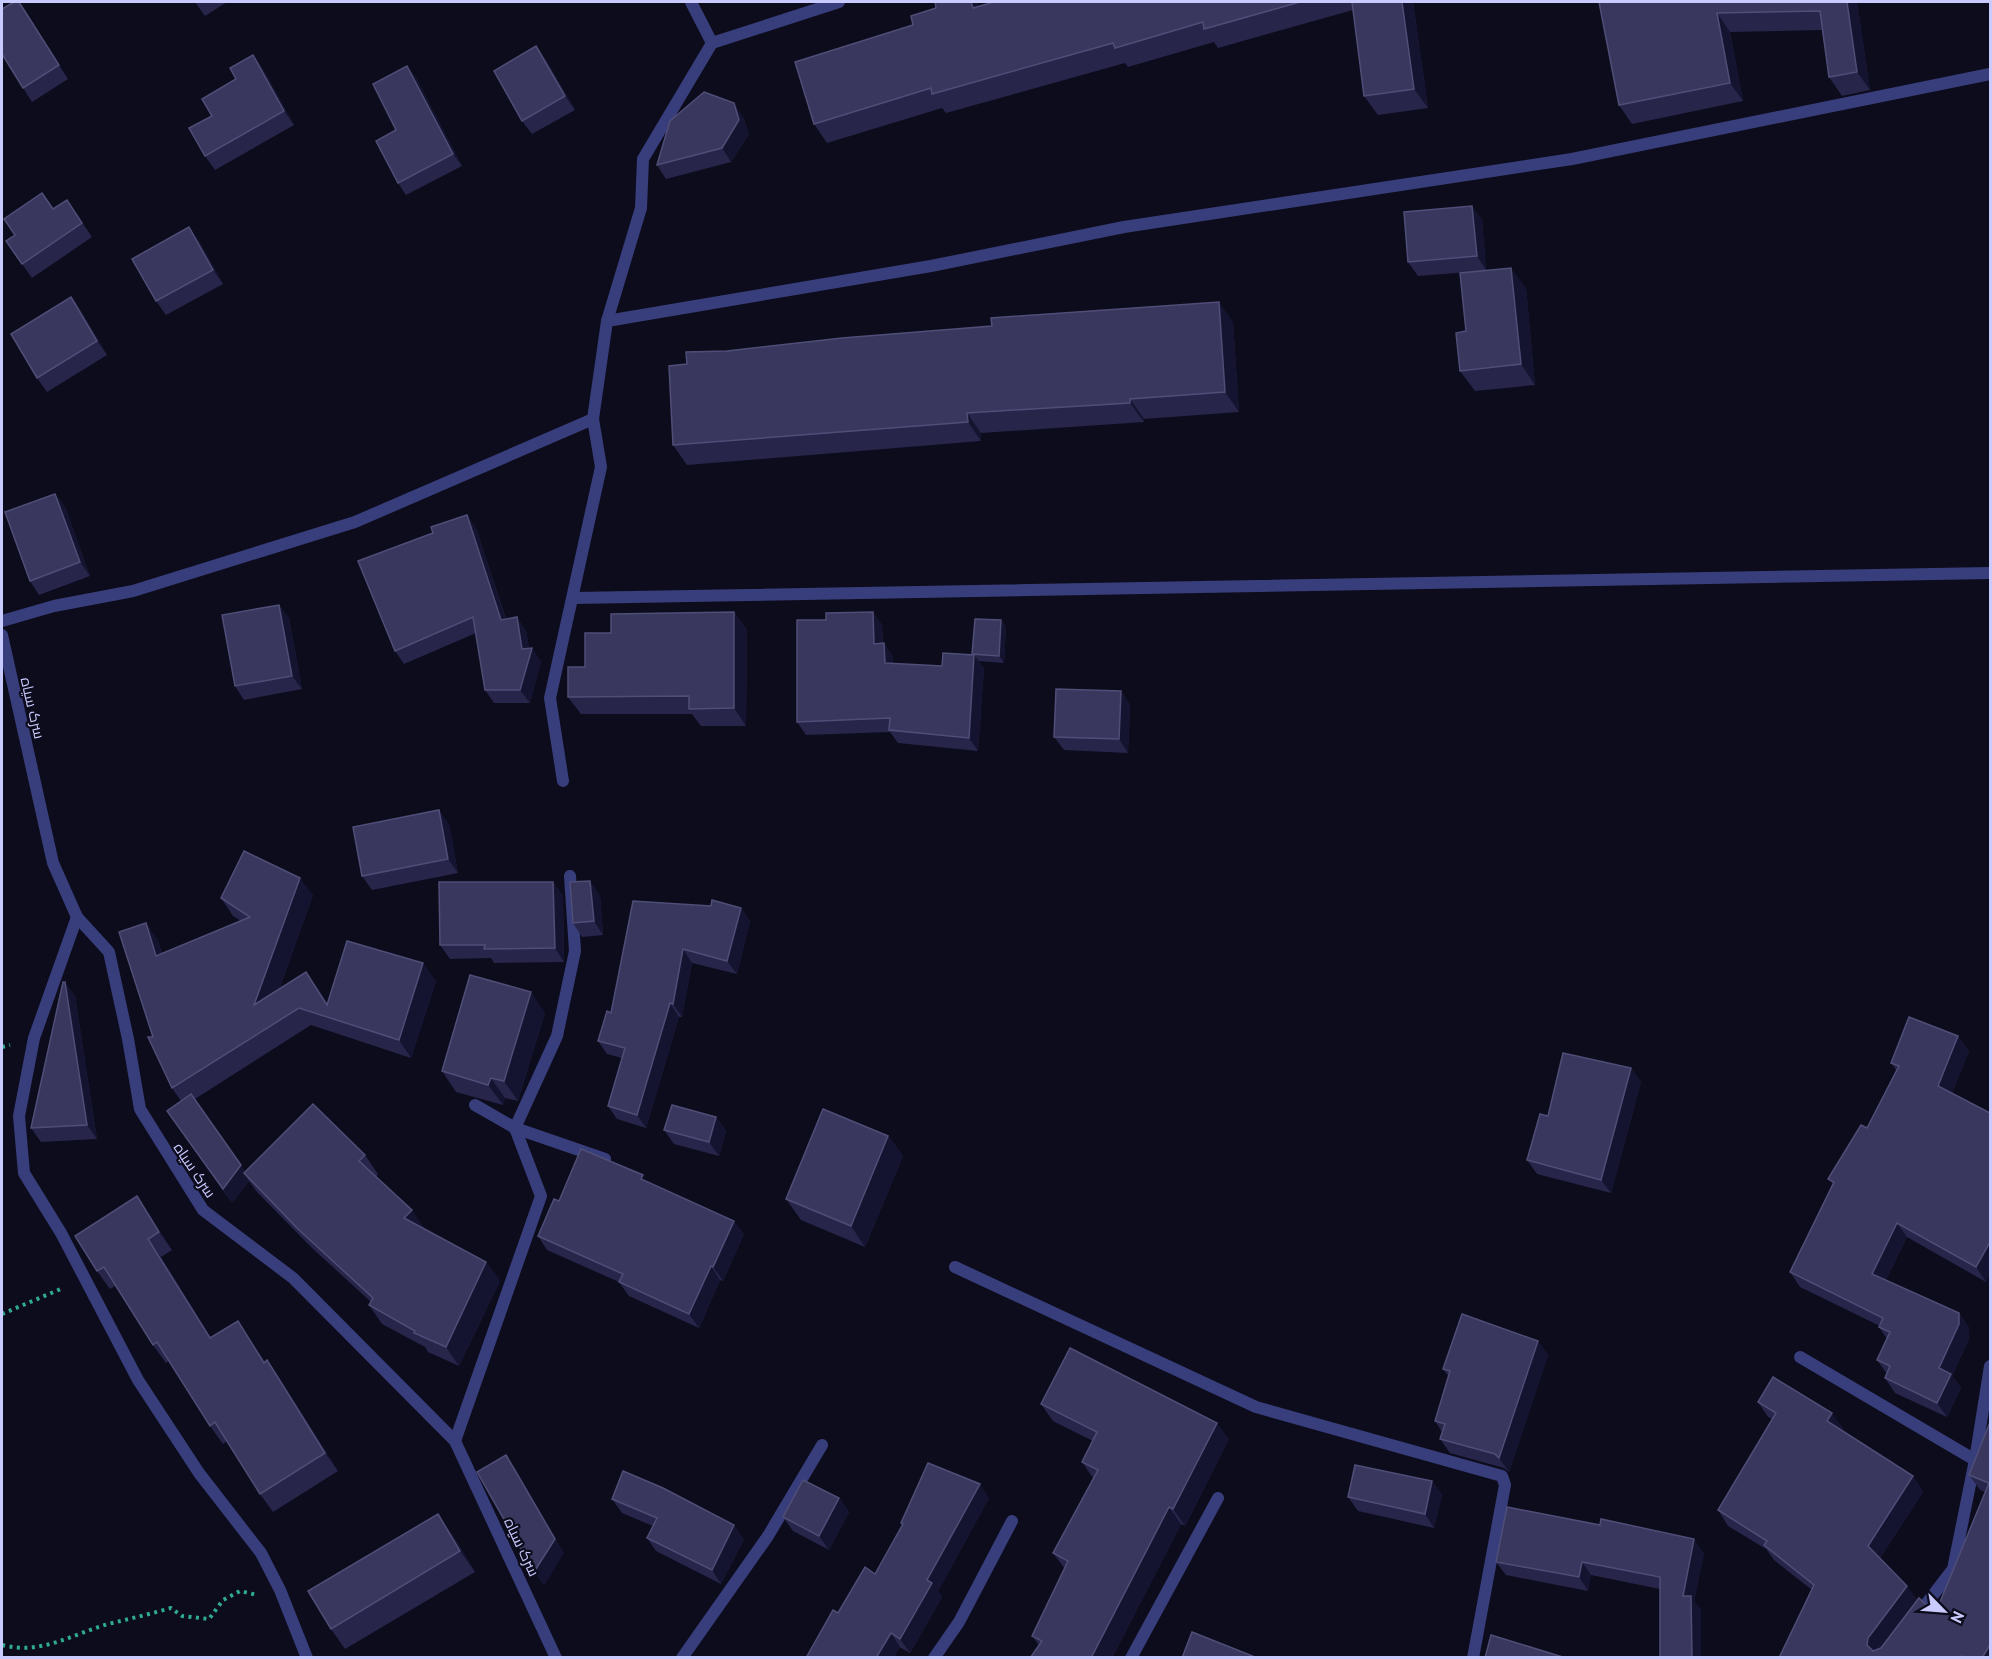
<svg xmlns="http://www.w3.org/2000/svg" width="1992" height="1659" viewBox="0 0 1992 1659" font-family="'PT Sans',Cairo,sans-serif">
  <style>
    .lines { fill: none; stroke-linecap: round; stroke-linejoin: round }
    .path { stroke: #30ab93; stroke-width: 4; stroke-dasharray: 3 4.5; stroke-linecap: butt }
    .minor { stroke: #383e7b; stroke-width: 12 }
    .tertiary { stroke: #383e7b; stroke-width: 12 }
    .wall { fill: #27254a }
    .shaded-wall { fill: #151430 }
    .building { fill: #39375e; stroke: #4f4e77; stroke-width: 1.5 }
    .labels { text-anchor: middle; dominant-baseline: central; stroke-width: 4.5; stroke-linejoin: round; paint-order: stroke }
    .street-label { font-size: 15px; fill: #c9cafd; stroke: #0d0c1d }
  </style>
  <rect width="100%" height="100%" fill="#0d0c1d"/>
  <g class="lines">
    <g class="path">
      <polyline points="2,1047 10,1045"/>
      <polyline points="2,1314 63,1288"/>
      <path d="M 2,1645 C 42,1655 70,1635 108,1624 C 129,1619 150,1614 171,1608 L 182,1616 L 209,1619 L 223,1600 L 240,1591 L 257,1595"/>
    </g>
    <g class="minor">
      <polyline points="691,2 712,43"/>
      <polyline points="607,321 931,266 1124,227 1572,159 1990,74"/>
      <polyline points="573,598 1990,573"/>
      <polyline points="2,621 54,606 133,591 355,522 593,419 607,321 641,208 643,159 712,43 839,2"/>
      <polyline points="563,781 550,698 601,467 593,419"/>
      <polyline points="77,917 34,1038 19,1116 24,1173 61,1233 138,1380 199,1473 261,1553 280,1590 307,1658"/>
      <polyline points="475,1105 515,1128 605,1159"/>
      <polyline points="955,1267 1256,1407 1502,1476 1505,1485 1473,1658"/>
      <polyline points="1800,1357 1975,1460"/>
      <polyline points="455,1441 541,1196 515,1128 557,1036 575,951 570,876"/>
      <polyline points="1917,1616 1953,1569 1975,1460 1990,1366"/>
      <polyline points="682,1658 768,1536 822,1445"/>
      <polyline points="934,1658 959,1622 1012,1521"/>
      <polyline points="1131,1658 1218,1498"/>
    </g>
    <polyline class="tertiary" points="2,635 53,863 77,917 109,952 128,1039 140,1109 203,1210 293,1278 455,1441 556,1658"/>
  </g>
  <g class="wall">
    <polygon points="19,2 68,79 32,102 23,88"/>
    <polygon points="195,2 227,2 205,16"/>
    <polygon points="935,2 976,2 979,6 994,2 1413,2 1428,108 1378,115 1364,96 1353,10 1218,48 1214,42 1128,67 1125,63 946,113 942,108 827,143 814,124 913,25 936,8"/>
    <polygon points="1599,2 1857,2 1870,90 1842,96 1829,77 1822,30 1730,32 1743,101 1632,124 1619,105"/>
    <polygon points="253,55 263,69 294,125 215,170 205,156 212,116 236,79"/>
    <polygon points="546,60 575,110 532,134 522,121"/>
    <polygon points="407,66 416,78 462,166 406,195 398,183"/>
    <polygon points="743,117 749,134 731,162 666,179 657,165"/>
    <polygon points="67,200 92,237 32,278 6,241"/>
    <polygon points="1482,219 1486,270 1526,288 1535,385 1475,391 1460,371 1466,331 1481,271 1418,276 1408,262"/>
    <polygon points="199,241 223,284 166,315 156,301"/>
    <polygon points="71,297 81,311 107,355 47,392 37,378"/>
    <polygon points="1233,322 1239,412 1144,419 1144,422 981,433 981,441 687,465 673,445 687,364 727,351 992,326"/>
    <polygon points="55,494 65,507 90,576 39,595 30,581"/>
    <polygon points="476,528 506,619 526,630 529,648 541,661 530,703 494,703 485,690 476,633 404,664 395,651"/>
    <polygon points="279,605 289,618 302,689 244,700 235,686"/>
    <polygon points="734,612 747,630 746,726 701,726 692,714 581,714 568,697 585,667 611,633"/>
    <polygon points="873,612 882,625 883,643 884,643 893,657 893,663 942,666 973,655 972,654 1001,620 1006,627 1004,663 978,661 984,668 978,751 898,743 890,732 806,735 797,722 826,620"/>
    <polygon points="1121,691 1130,705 1128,753 1064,750 1054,737"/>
    <polygon points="449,824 458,873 372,890 362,876"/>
    <polygon points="553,882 563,896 564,962 494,963 491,958 450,959 440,945"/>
    <polygon points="313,895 279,990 306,972 327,1003 436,981 411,1058 311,1025 195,1099 245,1172 365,1155 378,1174 376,1177 425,1229 486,1262 500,1281 459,1366 428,1352 425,1347 382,1324 369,1305 371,1302 312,1248 257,1192 249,1181 232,1203 167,1111 181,1101 172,1088 153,1037 146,923 158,941 162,953 241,921 233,916 221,898"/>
    <polygon points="600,895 603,935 582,937 573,923"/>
    <polygon points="633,901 741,908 750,921 737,974 692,963 682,1017 679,1017 646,1128 617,1119 608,1106 622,1058 607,1054 598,1041 611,1013"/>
    <polygon points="75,996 97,1139 41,1142 31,1128"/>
    <polygon points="545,1013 518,1101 505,1098 503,1105 456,1092 442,1071"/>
    <polygon points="1958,1036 1969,1051 1952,1093 1986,1282 1907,1237 1886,1280 1959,1313 1969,1328 1969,1339 1952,1376 1961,1388 1947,1417 1895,1393 1885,1378 1887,1374 1877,1360 1887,1339 1879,1327 1880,1326 1800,1287 1790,1272 1833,1184 1828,1179 1867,1128 1896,1070 1891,1063"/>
    <polygon points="1631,1068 1641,1082 1611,1193 1537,1174 1527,1160 1548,1116"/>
    <polygon points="716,1117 726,1131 719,1156 674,1144 664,1130"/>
    <polygon points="888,1136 903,1156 865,1247 801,1220 786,1199"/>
    <polygon points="647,1181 744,1234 723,1281 720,1280 699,1328 629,1296 619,1282 547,1250 538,1236 559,1201"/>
    <polygon points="137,1196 172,1250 161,1257 211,1338 250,1339 265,1362 267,1360 280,1379 338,1471 273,1512 260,1494 227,1441 223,1444 210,1426 169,1361 166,1363 153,1345 115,1286 110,1289 97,1271"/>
    <polygon points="1538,1341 1548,1355 1509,1472 1504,1468 1450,1453 1440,1439 1442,1432 1435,1421 1449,1377 1443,1369"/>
    <polygon points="1758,1402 1843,1428 1842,1430 1913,1476 1923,1492 1880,1558 1917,1600 1935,1614 1985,1492 1980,1490 1969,1475 1990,1422 1990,1658 1779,1658 1812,1590 1774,1560 1766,1549 1728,1526 1718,1510 1772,1419 1768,1417"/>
    <polygon points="1041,1404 1229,1439 1185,1526 1181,1524 1112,1658 1030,1658 1039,1645 1032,1636 1065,1569 1053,1553 1093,1478 1082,1462 1093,1441 1053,1421"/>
    <polygon points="1432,1481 1442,1495 1434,1528 1358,1511 1348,1497"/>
    <polygon points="839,1498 849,1512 829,1550 793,1531 783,1517"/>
    <polygon points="989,1498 938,1591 942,1597 910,1653 838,1613 875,1574 903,1525 901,1523"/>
    <polygon points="612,1499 744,1539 721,1584 656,1551 647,1538 653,1526 622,1513"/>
    <polygon points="452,1534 475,1572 345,1649 331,1629"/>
    <polygon points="1704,1553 1694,1601 1701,1610 1701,1658 1660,1658 1660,1589 1591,1575 1588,1591 1506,1575 1496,1562"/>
  </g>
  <g class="shaded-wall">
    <polygon points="19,2 27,13 68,79 59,65"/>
    <polygon points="971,2 976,2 982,11 973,8"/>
    <polygon points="1402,2 1413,2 1428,108 1414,89"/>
    <polygon points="1847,2 1857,2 1870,90 1857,72"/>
    <polygon points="1717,13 1730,32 1743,101 1730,83"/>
    <polygon points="536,46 546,60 575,110 565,96"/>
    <polygon points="253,55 263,69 294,125 284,111"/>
    <polygon points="407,66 416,78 462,166 453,154"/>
    <polygon points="734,103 743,117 749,134 731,162 722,148"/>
    <polygon points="1472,206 1482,219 1486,270 1477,256"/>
    <polygon points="189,227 199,241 223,284 213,270"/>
    <polygon points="1511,268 1526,288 1535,385 1521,364"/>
    <polygon points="71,297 81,311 107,355 97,341"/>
    <polygon points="1219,302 1233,322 1239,412 1225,392"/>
    <polygon points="1130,399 1144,419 1144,422 1130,403"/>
    <polygon points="967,413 981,433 981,441 968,422"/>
    <polygon points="55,494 65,507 90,576 80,562"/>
    <polygon points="467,515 476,528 510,633 501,620"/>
    <polygon points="279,605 289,618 302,689 292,676"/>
    <polygon points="734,612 747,630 746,726 734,708"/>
    <polygon points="873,612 882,625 883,657 874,644"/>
    <polygon points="517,617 526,630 530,653 532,648 541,661 530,703 520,690 522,649"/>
    <polygon points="1001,620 1006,627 1004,663 999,656"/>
    <polygon points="884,643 893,657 894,676 885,663"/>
    <polygon points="974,655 984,668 978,751 969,738"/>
    <polygon points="1121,691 1130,705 1128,753 1119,739"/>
    <polygon points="439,810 449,824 458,873 448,859"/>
    <polygon points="300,878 313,895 267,1023 254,1005"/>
    <polygon points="590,881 600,895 603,935 594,921"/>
    <polygon points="553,882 563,896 564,962 555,948"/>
    <polygon points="741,908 750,921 737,974 727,961"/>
    <polygon points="146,923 158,941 168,974 156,956"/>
    <polygon points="683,949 692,963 682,1017 673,1004"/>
    <polygon points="423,963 436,981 411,1058 399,1040"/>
    <polygon points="306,972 319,990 339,1022 327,1005"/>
    <polygon points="65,982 75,996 97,1139 87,1125"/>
    <polygon points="531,992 545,1013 518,1101 504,1081"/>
    <polygon points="670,1003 679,1017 646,1128 637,1115"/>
    <polygon points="1958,1036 1969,1051 1949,1101 1938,1086"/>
    <polygon points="1631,1068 1641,1082 1611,1193 1601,1180"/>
    <polygon points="491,1078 505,1098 503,1105 488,1085"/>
    <polygon points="716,1117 726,1131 719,1156 709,1142"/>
    <polygon points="888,1136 903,1156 865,1247 851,1226"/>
    <polygon points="241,1165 250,1179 244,1173 249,1181 232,1203 223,1189"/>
    <polygon points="137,1196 150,1215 172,1250 159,1232"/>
    <polygon points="412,1210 425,1229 404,1218"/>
    <polygon points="734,1221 744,1234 723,1281 713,1267"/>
    <polygon points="1897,1223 1907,1237 1882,1288 1872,1274"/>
    <polygon points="148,1239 161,1257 223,1357 210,1338"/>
    <polygon points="1990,1242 1990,1274 1986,1282 1976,1267"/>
    <polygon points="486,1262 500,1281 459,1366 446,1347"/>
    <polygon points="711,1266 720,1280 699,1328 689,1314"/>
    <polygon points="1959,1313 1969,1328 1969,1339 1952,1376 1961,1388 1947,1417 1937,1403 1939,1368"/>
    <polygon points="238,1321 250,1339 277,1381 264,1363"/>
    <polygon points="1538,1341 1548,1355 1509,1472 1499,1458"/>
    <polygon points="267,1360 280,1379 338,1471 325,1453"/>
    <polygon points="1832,1413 1843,1428 1838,1436 1827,1421"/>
    <polygon points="1217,1423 1229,1439 1185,1526 1173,1509"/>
    <polygon points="506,1455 516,1469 564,1553 544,1586 534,1572"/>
    <polygon points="1913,1476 1923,1492 1878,1561 1868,1546"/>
    <polygon points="1432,1481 1442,1495 1434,1528 1425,1514"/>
    <polygon points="980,1484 989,1498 938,1591 942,1597 910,1653 900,1639 927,1580"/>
    <polygon points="839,1498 849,1512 829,1550 819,1536"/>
    <polygon points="1169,1507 1181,1524 1112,1658 1091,1658"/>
    <polygon points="438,1514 452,1534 475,1572 460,1551"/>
    <polygon points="734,1525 744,1539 721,1584 712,1570"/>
    <polygon points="1694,1539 1704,1553 1694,1601 1701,1610 1701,1658 1692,1658 1683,1596"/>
    <polygon points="1582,1562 1591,1575 1588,1591 1579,1577"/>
    <polygon points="1907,1586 1918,1601 1878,1658 1867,1645 1868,1638"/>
    <polygon points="891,1633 900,1647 894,1658 876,1658"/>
    <polygon points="1990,1645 1990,1658 1982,1658"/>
  </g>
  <g class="building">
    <polygon points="14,2 19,2 59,65 23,88 2,54 2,9"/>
    <polygon points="935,2 971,2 973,8 994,2 1300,2 1204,29 1203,22 1115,48 1113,43 932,94 931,88 814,124 795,62 913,25 911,16 936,8"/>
    <polygon points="1352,2 1402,2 1414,89 1364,96"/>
    <polygon points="1599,2 1847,2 1857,72 1829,77 1820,11 1717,13 1730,83 1619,105"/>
    <polygon points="536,46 565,96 522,121 494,71"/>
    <polygon points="253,55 284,111 205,156 189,128 212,116 202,99 236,79 230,68"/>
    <polygon points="407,66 453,154 398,183 376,141 396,130 373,84"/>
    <polygon points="704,92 734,103 739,120 722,148 657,165 670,121"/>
    <polygon points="42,193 53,209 67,200 82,223 22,264 6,241 15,235 4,219"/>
    <polygon points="1472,206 1477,256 1408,262 1404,212"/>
    <polygon points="189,227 213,270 156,301 132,259"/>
    <polygon points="1511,268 1521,364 1460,371 1456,333 1466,331 1460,273"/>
    <polygon points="71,297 97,341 37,378 11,334"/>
    <polygon points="1219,302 1225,392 1130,399 1130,403 967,413 968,422 673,445 669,366 687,364 686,352 727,351 842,338 992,326 991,318"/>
    <polygon points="55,494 80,562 30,581 5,512"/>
    <polygon points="467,515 501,620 517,617 522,649 532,648 520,690 485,690 473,617 395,651 358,561 433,533 431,527"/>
    <polygon points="279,605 292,676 235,686 222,615"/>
    <polygon points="734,612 734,708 689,709 689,696 568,697 568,667 585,667 585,633 611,633 611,614"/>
    <polygon points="873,612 874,644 884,643 885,663 942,666 943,653 974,655 969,738 889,730 890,718 797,722 797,620 826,620 826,613"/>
    <polygon points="975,619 1001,620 999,656 972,654"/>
    <polygon points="1056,689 1121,691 1119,739 1054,737"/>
    <polygon points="439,810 448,859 362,876 353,827"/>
    <polygon points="244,851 300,878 254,1005 306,972 327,1005 347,941 423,963 399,1040 299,1008 172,1088 148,1037 153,1037 119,932 146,923 156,956 250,917 221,898"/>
    <polygon points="590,881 594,921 573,923 570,882"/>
    <polygon points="439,882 553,882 555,948 484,949 485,945 440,945"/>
    <polygon points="712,900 741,908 727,961 683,949 673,1004 670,1003 637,1115 608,1106 625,1048 598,1041 607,1011 611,1013 633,901 711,906"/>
    <polygon points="470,975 531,992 504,1081 491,1078 488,1085 442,1071"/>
    <polygon points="63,982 65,982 87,1125 31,1128"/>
    <polygon points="1909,1017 1958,1036 1938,1086 1990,1113 1990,1242 1976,1267 1897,1223 1872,1274 1959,1313 1959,1324 1939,1368 1951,1374 1937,1403 1885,1378 1890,1366 1877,1360 1890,1332 1879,1327 1883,1318 1790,1272 1834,1182 1828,1179 1861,1125 1867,1128 1899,1066 1891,1063"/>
    <polygon points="1563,1053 1631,1068 1601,1180 1527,1160 1540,1114 1548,1116"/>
    <polygon points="191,1094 241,1165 223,1189 167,1111"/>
    <polygon points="313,1104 365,1155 359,1161 412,1210 404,1218 486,1262 446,1347 414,1333 415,1331 369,1305 373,1298 298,1229 244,1173"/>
    <polygon points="672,1105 716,1117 709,1142 664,1130"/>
    <polygon points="823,1109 888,1136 851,1226 786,1199"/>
    <polygon points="581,1149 643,1175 641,1179 734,1221 713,1267 711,1266 689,1314 619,1282 623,1274 538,1236 554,1199 559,1201"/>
    <polygon points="137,1196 159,1232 148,1239 210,1338 238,1321 264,1363 267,1360 325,1453 260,1494 215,1422 210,1426 157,1342 153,1345 104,1267 97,1271 75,1236"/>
    <polygon points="1462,1314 1538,1341 1499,1458 1495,1454 1440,1439 1445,1424 1435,1421 1450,1371 1443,1369"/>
    <polygon points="1070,1348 1217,1423 1173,1509 1169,1507 1091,1658 1030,1658 1042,1641 1032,1636 1068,1561 1053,1553 1098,1470 1082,1462 1097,1432 1041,1404"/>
    <polygon points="1773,1377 1832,1413 1827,1421 1913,1476 1868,1546 1907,1586 1868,1638 1867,1645 1873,1651 1881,1648 1919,1598 1935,1614 1989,1483 1969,1475 1990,1422 1990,1645 1982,1658 1964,1658 1962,1656 1961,1658 1779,1658 1814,1585 1764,1545 1767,1541 1718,1510 1776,1413 1758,1402"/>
    <polygon points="506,1455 555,1539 534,1572 477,1472"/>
    <polygon points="928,1463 980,1484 927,1580 932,1583 900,1639 891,1633 876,1658 806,1658 833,1610 838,1613 865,1567 875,1574 903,1524 901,1523"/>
    <polygon points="1355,1465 1432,1481 1425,1514 1348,1497"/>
    <polygon points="623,1471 663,1488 734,1525 712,1570 647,1538 657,1518 612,1499"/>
    <polygon points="803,1480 839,1498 819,1536 783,1517"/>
    <polygon points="1507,1507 1600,1525 1601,1519 1694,1539 1683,1596 1691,1596 1692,1658 1660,1658 1660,1577 1582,1562 1579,1577 1496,1562"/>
    <polygon points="438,1514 460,1551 331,1629 308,1591"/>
    <polygon points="1192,1632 1255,1657 1255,1658 1182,1658"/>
    <polygon points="1491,1635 1566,1658 1485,1658"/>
  </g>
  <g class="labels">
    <g class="street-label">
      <text transform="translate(33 708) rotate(77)">سرک سیاه</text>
      <text transform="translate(195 1170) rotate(56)">سرک سیاه</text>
      <text transform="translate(522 1547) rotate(65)">سرک سیاه</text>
    </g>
  </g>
  <rect width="1992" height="1659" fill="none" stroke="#c9cafd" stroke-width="6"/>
  <g transform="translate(1944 1611) rotate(115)" stroke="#0d0c1d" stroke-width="4.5" paint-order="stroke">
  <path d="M0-4.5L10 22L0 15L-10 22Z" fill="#c9cafd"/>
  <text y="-9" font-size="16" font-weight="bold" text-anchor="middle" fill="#c9cafd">N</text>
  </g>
</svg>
